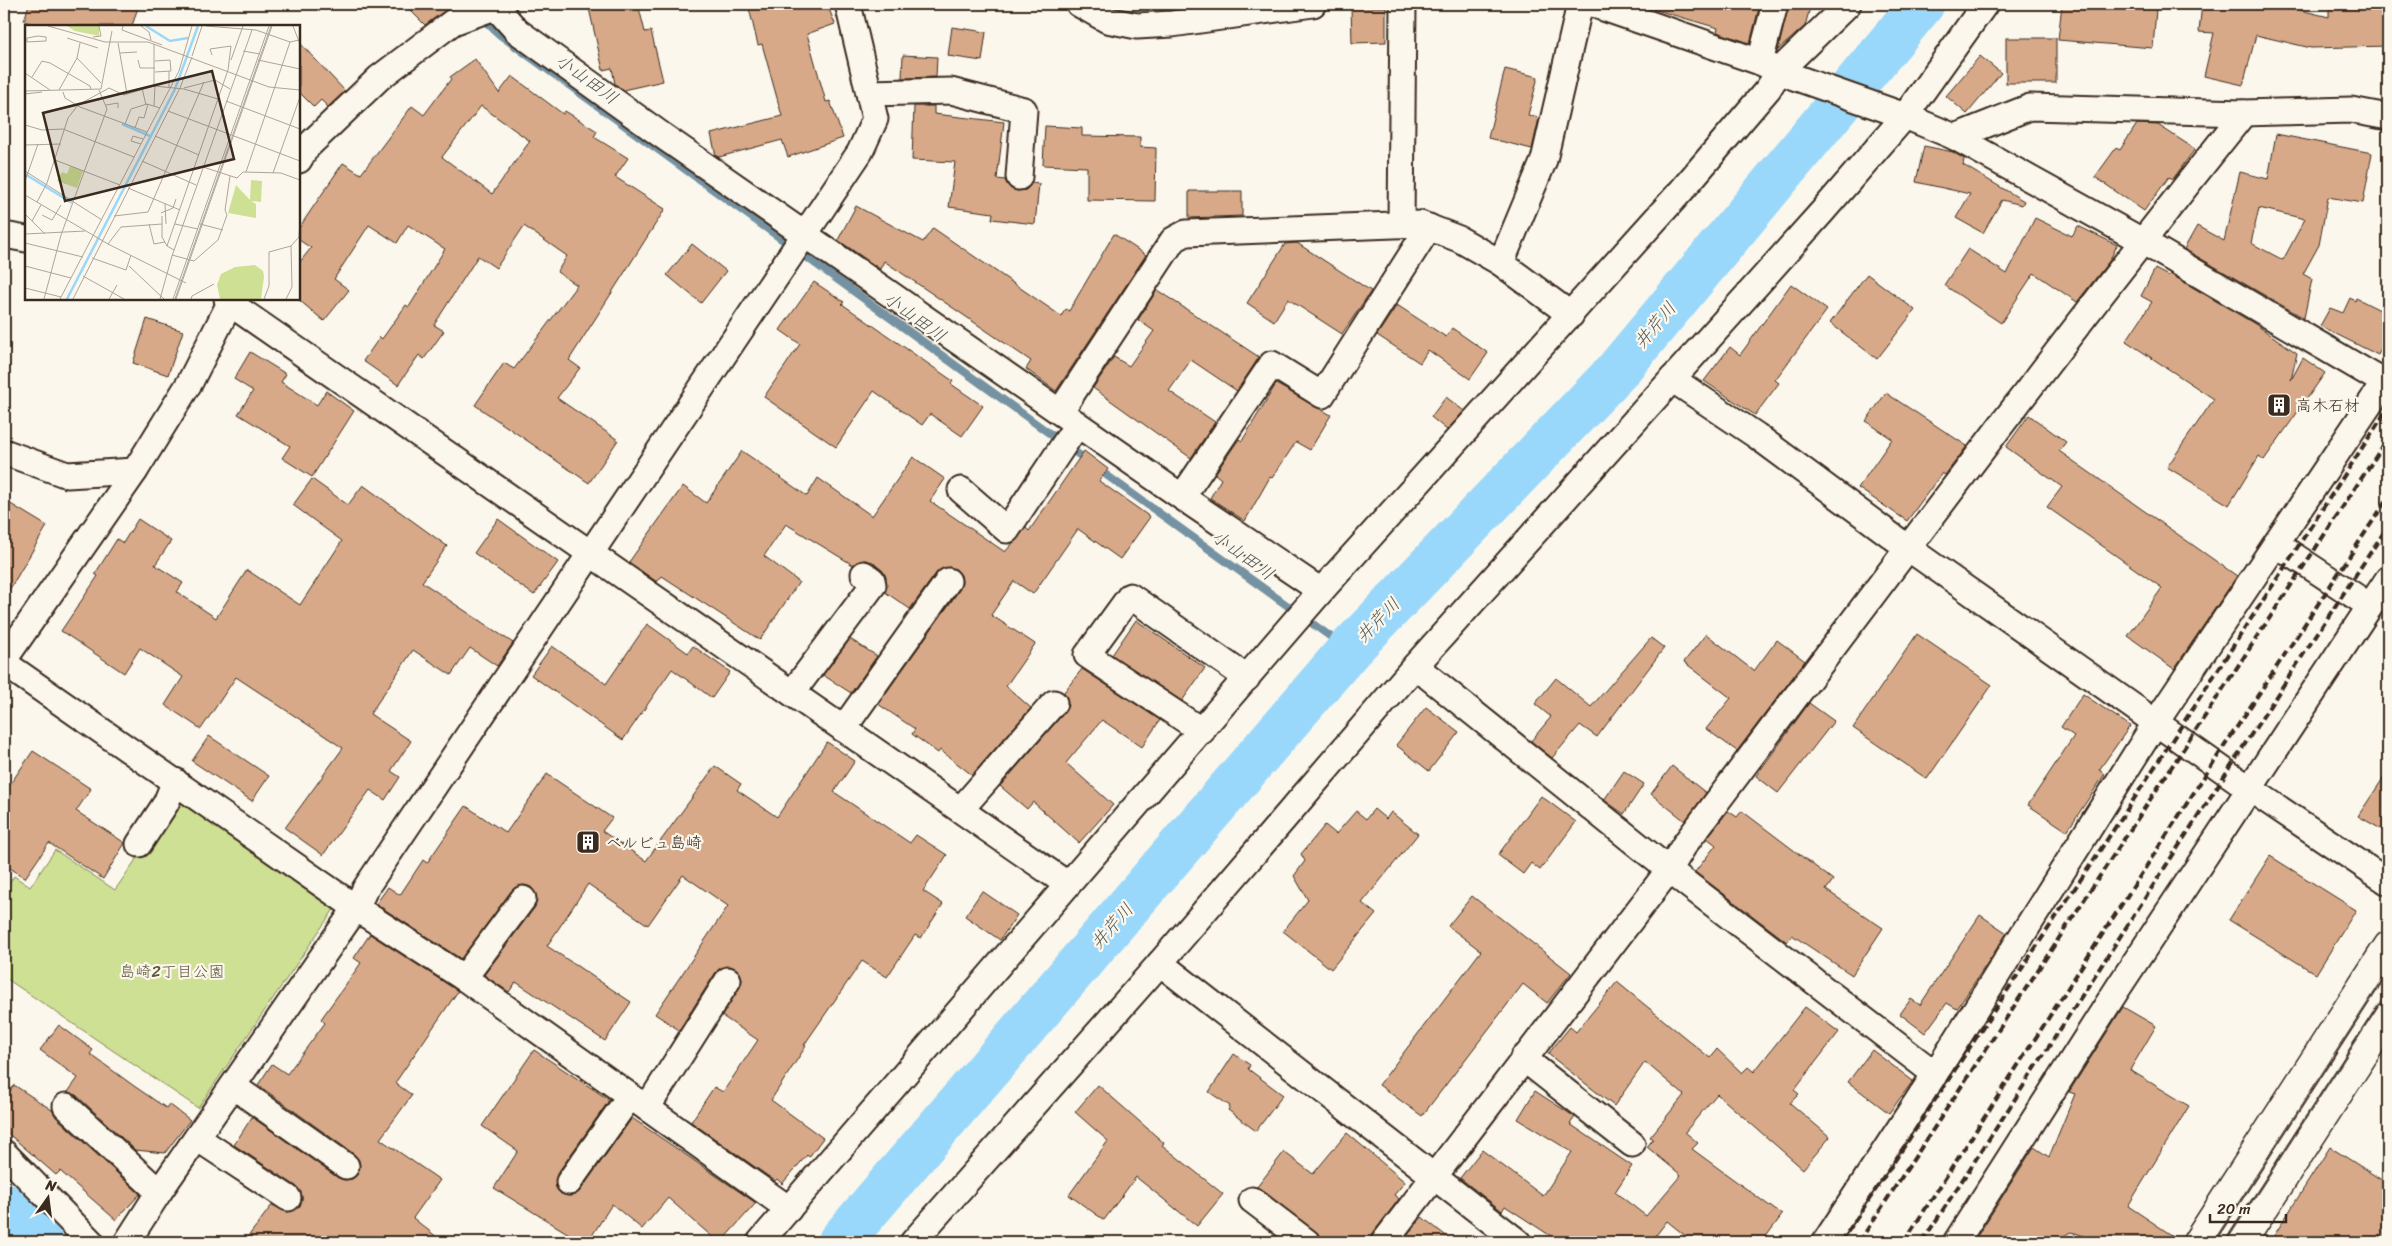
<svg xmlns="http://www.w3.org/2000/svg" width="2392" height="1246" viewBox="0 0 2392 1246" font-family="Sriracha,'Klee One',sans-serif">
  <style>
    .green { fill: #cee094; stroke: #848559 }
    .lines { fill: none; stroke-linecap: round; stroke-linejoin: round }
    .stream { stroke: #7492a3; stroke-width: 8 }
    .river { stroke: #9ad8fb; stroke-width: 45 }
    .building { fill: #d7a988; stroke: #3b2a1e; fill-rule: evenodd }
    .street-casing { stroke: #3b2a1e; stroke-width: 29 }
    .secondary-casing { stroke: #3b2a1e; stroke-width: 31 }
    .street { stroke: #fbf7ec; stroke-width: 25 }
    .secondary { stroke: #fbf7ec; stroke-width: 28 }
    .tram { stroke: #3b2a1e; stroke-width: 1 }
    .rail { stroke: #3b2a1e; stroke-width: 4; stroke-dasharray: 8 4; stroke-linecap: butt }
    .labels { text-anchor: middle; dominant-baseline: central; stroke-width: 4.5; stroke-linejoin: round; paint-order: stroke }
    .poi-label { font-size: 16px; fill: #3b2a1e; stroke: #fbf7ec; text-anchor: start }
    .park-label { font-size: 16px; fill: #60583c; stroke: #fbf7ec }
    .water-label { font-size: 18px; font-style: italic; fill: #535655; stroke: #fbf7ec }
    .inset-river { fill: none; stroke: #9ad8fb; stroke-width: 2.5 }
    .inset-road { fill: none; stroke: #aea59a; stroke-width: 1 }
    .view { fill: #3b2a1e; fill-opacity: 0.15; stroke: #3b2a1e; stroke-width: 2.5 }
    .inset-edge { fill: none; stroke: #3b2a1e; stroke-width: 2.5 }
  </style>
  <rect width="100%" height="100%" fill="#fbf7ec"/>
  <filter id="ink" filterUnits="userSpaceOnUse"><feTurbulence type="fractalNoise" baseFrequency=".02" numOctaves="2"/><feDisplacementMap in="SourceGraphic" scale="10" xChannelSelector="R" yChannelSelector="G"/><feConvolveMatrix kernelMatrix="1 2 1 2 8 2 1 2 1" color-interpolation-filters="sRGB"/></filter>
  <g filter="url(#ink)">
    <polygon class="green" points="181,794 339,902 198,1108 4,977 4,891 14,876 30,887 55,850 115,890"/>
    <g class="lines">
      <g class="stream">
        <polyline points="467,4 500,35 1089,462"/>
        <polyline points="1098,469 1349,650"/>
      </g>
      <g class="river">
        <polyline points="4,1205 41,1242"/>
        <polyline points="840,1242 1349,650 1616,372 1922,4"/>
      </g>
    </g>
    <g class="building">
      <polygon points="29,4 139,4 132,26 39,26 24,21"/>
      <polygon points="404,4 454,4 425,25"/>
      <polygon points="588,4 638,4 645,32 651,31 663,81 623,90 615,84 612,68 603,70"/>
      <polygon points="748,4 827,4 835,24 807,34 826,102 830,101 843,138 788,157 782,140 719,157 716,156 711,134 782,116 762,44 758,45"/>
      <polygon points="1654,4 1760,4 1750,43 1717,32 1718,28 1653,9"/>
      <polygon points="1789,4 1811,4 1805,26 1778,50"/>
      <polygon points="2062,4 2107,4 2156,9 2153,48 2058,40"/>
      <polygon points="2202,4 2275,4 2329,17 2329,4 2388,4 2388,46 2311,48 2256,35 2243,85 2204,76 2214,33 2199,32"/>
      <polygon points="1351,7 1386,7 1386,42 1352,43"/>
      <polygon points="952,27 986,32 982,61 948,56"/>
      <rect x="2006" y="38" width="50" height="45"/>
      <polygon points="299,42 345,91 328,107 321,100 314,107 299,92"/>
      <polygon points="903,55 937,57 936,77 902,78"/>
      <polygon points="1980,56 2001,73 1967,114 1946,96"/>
      <path d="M 475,59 L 499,93 L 512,76 L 563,114 L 565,111 L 597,131 L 594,137 L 628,158 L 615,177 L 665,209 L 569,360 L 580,368 L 557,398 L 618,440 L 589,483 L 475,405 L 504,363 L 514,369 L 577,285 L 557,272 L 567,256 L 524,226 L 496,268 L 478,256 L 434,325 L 444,331 L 424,359 L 419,355 L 398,385 L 363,361 L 380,337 L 382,339 L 406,305 L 409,307 L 445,249 L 408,225 L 397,243 L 369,225 L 334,279 L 349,290 L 324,321 L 299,300 L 299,263 L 311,248 L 299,240 L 299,228 L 343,163 L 361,174 L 412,106 L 424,115 L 451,79 L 450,77 ZM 481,106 L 530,141 L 492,194 L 442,157 Z"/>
      <polygon points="1505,69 1538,77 1528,115 1539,118 1532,149 1488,138"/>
      <polygon points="914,106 934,106 934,114 1004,122 997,179 1005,180 1011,189 1017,191 1026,190 1032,183 1039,184 1035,224 992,219 993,213 949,207 955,162 912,160"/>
      <polygon points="2137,124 2158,125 2195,149 2173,179 2169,177 2144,211 2095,177 2116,148 2120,150"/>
      <polygon points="1045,126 1082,128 1082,136 1140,137 1140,147 1156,148 1155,201 1087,200 1087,167 1043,165"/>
      <path d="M 2276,134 L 2372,153 L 2363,203 L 2328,197 L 2319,245 L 2303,274 L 2312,279 L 2304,318 L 2184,249 L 2197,226 L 2224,241 L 2240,172 L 2268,179 ZM 2259,208 L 2305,219 L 2283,260 L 2251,243 Z"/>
      <polygon points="1924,146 1953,152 1964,159 1963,165 2024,201 2022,205 2002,200 1983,233 1956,218 1970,194 1916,182"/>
      <polygon points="1189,191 1242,191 1242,216 1189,218"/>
      <polygon points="856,206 923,242 933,228 1061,316 1066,309 1069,311 1114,234 1146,255 1056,391 1026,369 1031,361 884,261 880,269 838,240"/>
      <polygon points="2035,218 2072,236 2078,226 2117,245 2110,260 2077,302 2034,273 2001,323 1944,285 1968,249 2007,274"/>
      <polygon points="1297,243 1371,291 1342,334 1288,299 1274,321 1247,303 1285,244"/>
      <polygon points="692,244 726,271 701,303 667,275"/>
      <polygon points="2155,269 2168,276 2170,274 2255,324 2297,353 2291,380 2303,358 2325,373 2264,460 2259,456 2229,505 2167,467 2214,399 2126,341 2152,302 2141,296"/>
      <polygon points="1867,274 1915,310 1877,359 1830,323"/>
      <polygon points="814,282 844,302 842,304 953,381 951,384 983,406 962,436 930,414 922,425 874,391 836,447 764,397 800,344 780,330"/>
      <polygon points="1791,284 1827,310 1775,380 1779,383 1755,415 1704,381 1730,347 1740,355"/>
      <polygon points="1157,290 1259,357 1237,391 1191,360 1169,391 1215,422 1191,458 1093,388 1114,357 1129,366 1154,331 1138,320"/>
      <polygon points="2350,298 2355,301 2356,298 2388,314 2388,335 2378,355 2320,326 2330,308 2343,313"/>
      <polygon points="1397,305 1446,337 1452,328 1488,353 1470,379 1428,350 1420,363 1377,335"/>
      <polygon points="147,319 183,331 168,375 133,363"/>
      <polygon points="250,352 286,374 281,382 317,405 326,391 354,411 312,477 282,458 290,446 238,414 253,391 234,379"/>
      <polygon points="1276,384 1331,415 1310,450 1296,442 1272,478 1270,477 1245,521 1210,498 1221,479 1215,474 1239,439 1242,441"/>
      <polygon points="1886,393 1967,446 1945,475 1942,473 1907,521 1858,488 1892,439 1866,421"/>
      <polygon points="1446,397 1464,411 1447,430 1431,417"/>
      <polygon points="2029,415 2066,442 2059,451 2237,576 2174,669 2128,636 2162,588 2047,507 2062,487 2006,447"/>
      <polygon points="742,451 807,496 818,478 872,516 913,457 945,479 930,501 1005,552 1026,528 1029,531 1084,451 1108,469 1099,481 1150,517 1120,559 1078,529 1033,594 1014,581 991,615 1035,644 1006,686 1031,708 972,775 940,750 938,753 912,734 915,729 878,704 960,589 962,583 961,575 956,569 949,567 937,572 910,609 885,592 886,577 873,562 865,560 853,565 786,524 764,556 799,582 760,640 662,576 657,582 629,562 683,486 706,503"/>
      <polygon points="312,479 348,505 363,485 447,546 422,582 513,643 497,666 470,648 451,675 413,650 370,714 411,741 391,771 400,777 385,800 370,790 323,855 285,828 343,748 236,677 201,729 165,705 183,677 140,648 124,673 61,631 98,576 95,574 117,539 123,543 138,519 171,541 155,565 183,583 177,592 216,618 247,570 300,605 342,541 293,505"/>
      <polygon points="4,500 47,526 4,599"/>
      <polygon points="498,519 558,562 534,595 474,553"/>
      <polygon points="1136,620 1205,668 1182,701 1112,655"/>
      <polygon points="647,624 688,653 693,646 730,672 712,698 672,669 623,740 531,675 552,646 606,684"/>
      <polygon points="1706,634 1754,671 1777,640 1805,661 1737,751 1706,729 1731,698 1684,662"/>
      <polygon points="1917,634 1992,685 1927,779 1853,728"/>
      <polygon points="1651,638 1664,648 1597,737 1580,725 1552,758 1531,741 1551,717 1535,704 1556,678 1591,707"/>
      <polygon points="850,639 877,656 851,693 823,675"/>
      <polygon points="1082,669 1160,720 1142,747 1102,720 1066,763 1113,805 1079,843 1033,802 1027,809 1000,786 1065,712 1068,705 1067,698 1064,692"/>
      <polygon points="2083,694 2130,726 2099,770 2105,774 2067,831 2028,805 2074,736 2061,727"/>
      <polygon points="1809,703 1834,721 1778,793 1756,776"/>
      <polygon points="1426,707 1459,732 1429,771 1396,745"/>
      <polygon points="209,736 269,776 252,801 192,761"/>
      <polygon points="827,742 855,761 834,792 910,843 916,835 947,855 923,891 943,904 921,938 915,935 887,977 862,961 804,1045 806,1046 771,1100 823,1138 809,1157 807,1155 782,1184 777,1179 775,1181 691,1122 714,1087 723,1092 758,1040 722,1016 740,987 742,980 740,973 735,968 728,966 716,972 679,1030 655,1014 728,906 683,875 648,925 588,884 547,946 631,1002 605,1041 516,982 509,992 484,975 535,907 536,894 531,887 524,885 512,890 461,959 376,904 388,887 400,895 423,860 427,863 466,806 506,833 547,774 612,818 602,831 646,861 715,766 741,784 737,790 777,817"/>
      <polygon points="33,751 91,789 76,811 125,843 103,879 49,843 25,878 4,864 4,793"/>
      <polygon points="1672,766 1706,793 1685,821 1651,794"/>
      <polygon points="1624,771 1644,784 1624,814 1604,800"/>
      <polygon points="2388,771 2388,833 2358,816"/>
      <polygon points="1541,796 1576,822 1540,870 1531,863 1523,874 1498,855"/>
      <polygon points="1374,809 1386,819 1391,812 1418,834 1362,903 1376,914 1331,969 1283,931 1308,900 1294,876 1305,861 1301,854 1325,825 1336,834 1356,811 1366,819"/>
      <polygon points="1728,811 1737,817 1742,811 1833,880 1826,890 1883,928 1852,975 1792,935 1787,942 1695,872 1716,845 1707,838"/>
      <polygon points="2270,856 2356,910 2316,974 2229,920"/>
      <polygon points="982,891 1017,915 1000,940 965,916"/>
      <polygon points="1472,896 1571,973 1547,1003 1523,984 1422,1116 1379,1085 1481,951 1448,926"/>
      <polygon points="1980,915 2007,933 1957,1009 1947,1003 1925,1033 1900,1014 1911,999 1920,1005"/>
      <polygon points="370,934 458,991 395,1083 412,1095 380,1139 440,1180 413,1218 443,1242 244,1242 272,1205 288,1212 300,1206 302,1199 301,1192 296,1186 234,1145 252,1117 338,1178 344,1180 352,1179 358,1174 359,1160 354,1154 258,1085 272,1064 287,1074 325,1023 321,1019 361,963 354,958"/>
      <polygon points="1617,982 1710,1058 1717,1049 1742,1073 1748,1067 1754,1072 1805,1007 1839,1032 1794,1090 1799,1094 1790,1103 1830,1137 1803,1169 1717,1094 1685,1132 1698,1143 1692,1149 1782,1215 1762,1242 1693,1242 1667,1221 1651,1242 1560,1242 1505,1206 1502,1211 1460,1178 1482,1150 1543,1196 1572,1152 1518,1119 1535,1091 1575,1117 1570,1124 1632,1166 1615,1192 1646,1216 1681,1175 1647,1147 1653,1139 1650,1137 1684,1095 1645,1062 1614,1106 1548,1054 1570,1027 1576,1032"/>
      <polygon points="2123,1007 2156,1026 2130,1070 2189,1106 2128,1206 2182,1242 2092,1242 2084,1236 2072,1232 2051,1242 1983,1242 1976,1238 2034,1147 2049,1157 2075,1094 2069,1092"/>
      <polygon points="59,1025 93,1050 90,1054 134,1086 166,1108 169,1104 190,1120 165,1153 135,1150 76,1095 68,1092 78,1078 40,1050"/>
      <polygon points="534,1050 608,1099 608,1102 557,1174 556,1188 561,1194 568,1196 580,1191 632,1118 756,1203 721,1242 718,1242 668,1198 642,1229 612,1204 588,1242 582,1242 494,1188 518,1151 482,1126"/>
      <polygon points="1872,1050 1913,1081 1889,1113 1848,1082"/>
      <polygon points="1234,1054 1250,1065 1248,1069 1283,1095 1256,1131 1228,1110 1230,1106 1209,1092"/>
      <polygon points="14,1085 52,1110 56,1117 140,1194 116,1220 60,1171 56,1175 4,1130 4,1100"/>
      <polygon points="1098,1085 1164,1143 1162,1145 1223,1194 1197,1226 1136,1177 1104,1220 1069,1195 1108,1141 1075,1112"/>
      <polygon points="1347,1133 1405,1182 1394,1195 1399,1199 1373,1233 1370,1242 1329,1242 1257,1187 1284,1152 1313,1174"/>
      <polygon points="2330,1147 2388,1184 2388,1242 2270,1242"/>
      <polygon points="1422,1217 1454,1242 1402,1242"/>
    </g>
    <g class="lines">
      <g class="street-casing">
        <g id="street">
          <polyline points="493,4 517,31 660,134 1182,497 1321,591"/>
          <polyline points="1079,4 1107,20 1137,26 1172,24 1313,4"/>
          <polyline points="1592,4 1760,62 1794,77 1905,116 1955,137 2142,241 2385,383"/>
          <polyline points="1760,62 1775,4"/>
          <polyline points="869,93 951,91 1024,110 1019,177"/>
          <polyline points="1955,137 2030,107 2244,113 2351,110 2388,117"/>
          <polyline points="299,160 306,148 379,78 453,22 503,4"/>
          <polyline points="1401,224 1403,4"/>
          <polyline points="4,235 26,239"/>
          <polyline points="1501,263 1544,160 1580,4"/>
          <polyline points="227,299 231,304 1067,884"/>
          <polyline points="1672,379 1757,436 1908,548 2250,789 2388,882"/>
          <polyline points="1060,412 1173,240 1186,233 1420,224 1459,239 1501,263 1571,315"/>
          <polyline points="4,452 67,475 135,471"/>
          <polyline points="961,490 1007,530 1077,425"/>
          <polyline points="1182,497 1272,364 1322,395 1429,227"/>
          <polyline points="2276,544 2370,606"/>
          <polyline points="4,660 135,471 190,382 232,299"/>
          <polyline points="4,663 356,908 464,978 789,1209"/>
          <polyline points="1415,666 1669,870 1935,1074"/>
          <polyline points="792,693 873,585 872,580 864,574"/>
          <polyline points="843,729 948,581"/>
          <polyline points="1202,731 1087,655 1130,596 1247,678"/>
          <polyline points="961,809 1054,703"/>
          <polyline points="139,844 166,803 175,781"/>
          <polyline points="1160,963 1518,1242"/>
          <polyline points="464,978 523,899"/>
          <polyline points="1523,1058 1632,1144"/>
          <polyline points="233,1086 346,1166"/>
          <polyline points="66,1106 159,1192"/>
          <polyline points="647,1108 728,980"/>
          <polyline points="197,1138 288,1198"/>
          <polyline points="4,1153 91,1242"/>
          <polyline points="569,1182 630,1096"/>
          <polyline points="1252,1200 1307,1242"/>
          <polyline points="127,1242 159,1192 356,908 365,889 860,152 875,119 848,4"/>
          <polyline points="760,1242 1321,591 1682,190 1768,89 1780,70 1848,4"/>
          <polyline points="913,1242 1160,963 1415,666 1822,212 1905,116 1985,4"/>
          <path d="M 1384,1242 L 1669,870 L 1685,844 C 1870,599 2053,352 2244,113"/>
          <polyline points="1825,1242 1935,1074 2156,722 2388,377"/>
          <polyline points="1956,1242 2118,988 2388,579"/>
        </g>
      </g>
      <g class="secondary-casing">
        <g id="secondary">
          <polyline points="2197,1242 2388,946"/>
          <polyline points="2242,1242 2388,1017"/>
        </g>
      </g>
      <use href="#street" class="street"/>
      <use href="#secondary" class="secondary"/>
      <g class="tram">
        <polyline points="2213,1242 2388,971"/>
        <polyline points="2226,1242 2388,992"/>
      </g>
      <g class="rail">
        <polyline points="1841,1242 2128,808 2388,408"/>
        <polyline points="1859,1242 2388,438"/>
        <polyline points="1904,1242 2200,783 2388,498"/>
        <path d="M 1922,1242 C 2078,1003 2231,763 2388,526"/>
      </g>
    </g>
  </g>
  <defs>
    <g id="building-square" transform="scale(1.25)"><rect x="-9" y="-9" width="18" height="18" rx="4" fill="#3b2a1e" stroke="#fbf7ec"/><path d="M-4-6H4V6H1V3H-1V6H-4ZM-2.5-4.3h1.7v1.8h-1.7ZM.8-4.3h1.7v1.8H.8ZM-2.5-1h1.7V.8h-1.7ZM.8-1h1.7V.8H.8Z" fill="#fff"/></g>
  </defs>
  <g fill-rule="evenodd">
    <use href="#building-square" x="2279" y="405"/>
    <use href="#building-square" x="588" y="842"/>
  </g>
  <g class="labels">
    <g class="poi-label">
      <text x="2296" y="405">高木石材</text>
      <text x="606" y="842">ベルビュ島崎</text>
    </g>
    <g class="park-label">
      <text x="172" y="971">島崎2丁目公園</text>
    </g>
    <g class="water-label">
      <text transform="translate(587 79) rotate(36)">小山田川</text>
      <text transform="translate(915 317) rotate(36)">小山田川</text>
      <text transform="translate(1655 325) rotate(-50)">井芹川</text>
      <text transform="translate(1243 555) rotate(36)">小山田川</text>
      <text transform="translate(1378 620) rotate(-46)">井芹川</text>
      <text transform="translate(1112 926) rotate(-49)">井芹川</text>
    </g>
  </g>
  <g transform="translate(25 25)">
    <rect width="275" height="275" fill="#fbf7ec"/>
    <path d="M 42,1 L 74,1 L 74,11 L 50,6 ZM 45,141 L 58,146 L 52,163 L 32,156 L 37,147 L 42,149 ZM 226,155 L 237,156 L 236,177 L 226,176 L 231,179 L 231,193 L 203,188 L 211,160 L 225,175 ZM 230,240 L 238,246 L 239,252 L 236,274 L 195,274 L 192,260 L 196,249 L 210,242 Z" fill="#cee094"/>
    <path class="inset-river" d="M 121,1 L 145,16 L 163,13M 97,99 L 125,111M 0,149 L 47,178M 42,274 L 150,64 L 173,1"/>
    <path class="inset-road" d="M 23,1 L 80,17 L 123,17 L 244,62 L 275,65M 98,1 L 97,5 L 137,20M 116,1 L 124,7 L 126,15M 181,1 L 231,5 L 265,17M 268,1 L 275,19M 13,11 L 21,12 L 21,16 L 2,17 L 2,13 ZM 68,12 L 76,11 L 74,1M 42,13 L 73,23M 93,18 L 102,69M 129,19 L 129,61M 218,26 L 235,29M 95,28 L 112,27M 187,30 L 185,24 L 206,21 L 203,45M 167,31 L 177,1M 52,33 L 55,18M 113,35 L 115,43 L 130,43M 206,35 L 218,1M 233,35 L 275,44M 130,47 L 146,46 L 145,35 L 130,36M 0,48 L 25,65M 7,52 L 17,36 L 25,38 L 65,61 L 66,65M 144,62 L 144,46M 117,63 L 121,80M 159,63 L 190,55 L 205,64M 34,65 L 52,33 L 76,58M 0,66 L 76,64 L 87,6M 38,67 L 40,73 L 55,82 L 122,107M 0,69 L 17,67M 201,76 L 275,104M 81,80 L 93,78 L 93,83M 129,81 L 130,61M 143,86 L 275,136M 100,99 L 106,84 L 122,79 L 135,83M 0,100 L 17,105 L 38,104 L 109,132M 110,103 L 114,92 L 119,93 L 123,79M 130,111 L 174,130M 116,119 L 106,116 L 108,111 L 118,114M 0,120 L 36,119M 30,135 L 95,160M 117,136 L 171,160M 178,142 L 212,153 L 218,147 L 256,148 L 275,155M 0,146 L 77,195M 221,147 L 265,17 L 274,15M 248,148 L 275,72M 0,156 L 13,119M 103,163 L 155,185M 0,170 L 83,219 L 161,258M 12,177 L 22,158 L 43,93 L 53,80 L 84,63 L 99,70 L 129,61 L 159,64 L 193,74M 140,179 L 141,199M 136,188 L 148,183 L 151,174M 0,189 L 20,209M 17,190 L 27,195 L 36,180M 89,191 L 123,187 L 179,57M 137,191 L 137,212 L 142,221 L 149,225M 7,196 L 16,180M 124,199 L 129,219 L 140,217M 150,199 L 173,204M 175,199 L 198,205M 0,209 L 60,206M 0,218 L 58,232M 83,219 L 96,202 L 137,199M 142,221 L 203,45M 147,230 L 169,236 L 193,215 L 202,190 L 200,185 L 205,151M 67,233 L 101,245 L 106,230M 0,241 L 46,253M 104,241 L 139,274M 58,251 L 99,274M 0,263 L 36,272M 19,274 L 36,210 L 82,84 L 74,65M 35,274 L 154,46 L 167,1M 48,274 L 155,63 L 167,32M 84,274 L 92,260M 135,274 L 147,231 L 227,5M 148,274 L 244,1M 150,274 L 246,1M 151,274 L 247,1M 166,274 L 167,271 L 189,259M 239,274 L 244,261 L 244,227 L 266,221 L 274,212 L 275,197M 261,274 L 267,262 L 266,221"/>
    <path class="view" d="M 187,46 L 209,134 L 40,176 L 18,88 Z"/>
    <rect width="275" height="275" class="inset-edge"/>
  </g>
  <rect width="2392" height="1246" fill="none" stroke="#fbf7ec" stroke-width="20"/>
  <rect x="10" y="10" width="2372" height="1226" fill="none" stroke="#3b2a1e" stroke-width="2" filter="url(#ink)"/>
  <g transform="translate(48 1198) rotate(14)" stroke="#fbf7ec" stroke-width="4" paint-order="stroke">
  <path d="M0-4L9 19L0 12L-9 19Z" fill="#3b2a1e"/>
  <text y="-8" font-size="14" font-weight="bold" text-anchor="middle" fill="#3b2a1e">N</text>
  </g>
  <path d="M2210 1214v8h76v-8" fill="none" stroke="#3b2a1e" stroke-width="2.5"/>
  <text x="2217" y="1214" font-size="15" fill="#3b2a1e" stroke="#fbf7ec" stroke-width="4" paint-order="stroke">20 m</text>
</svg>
